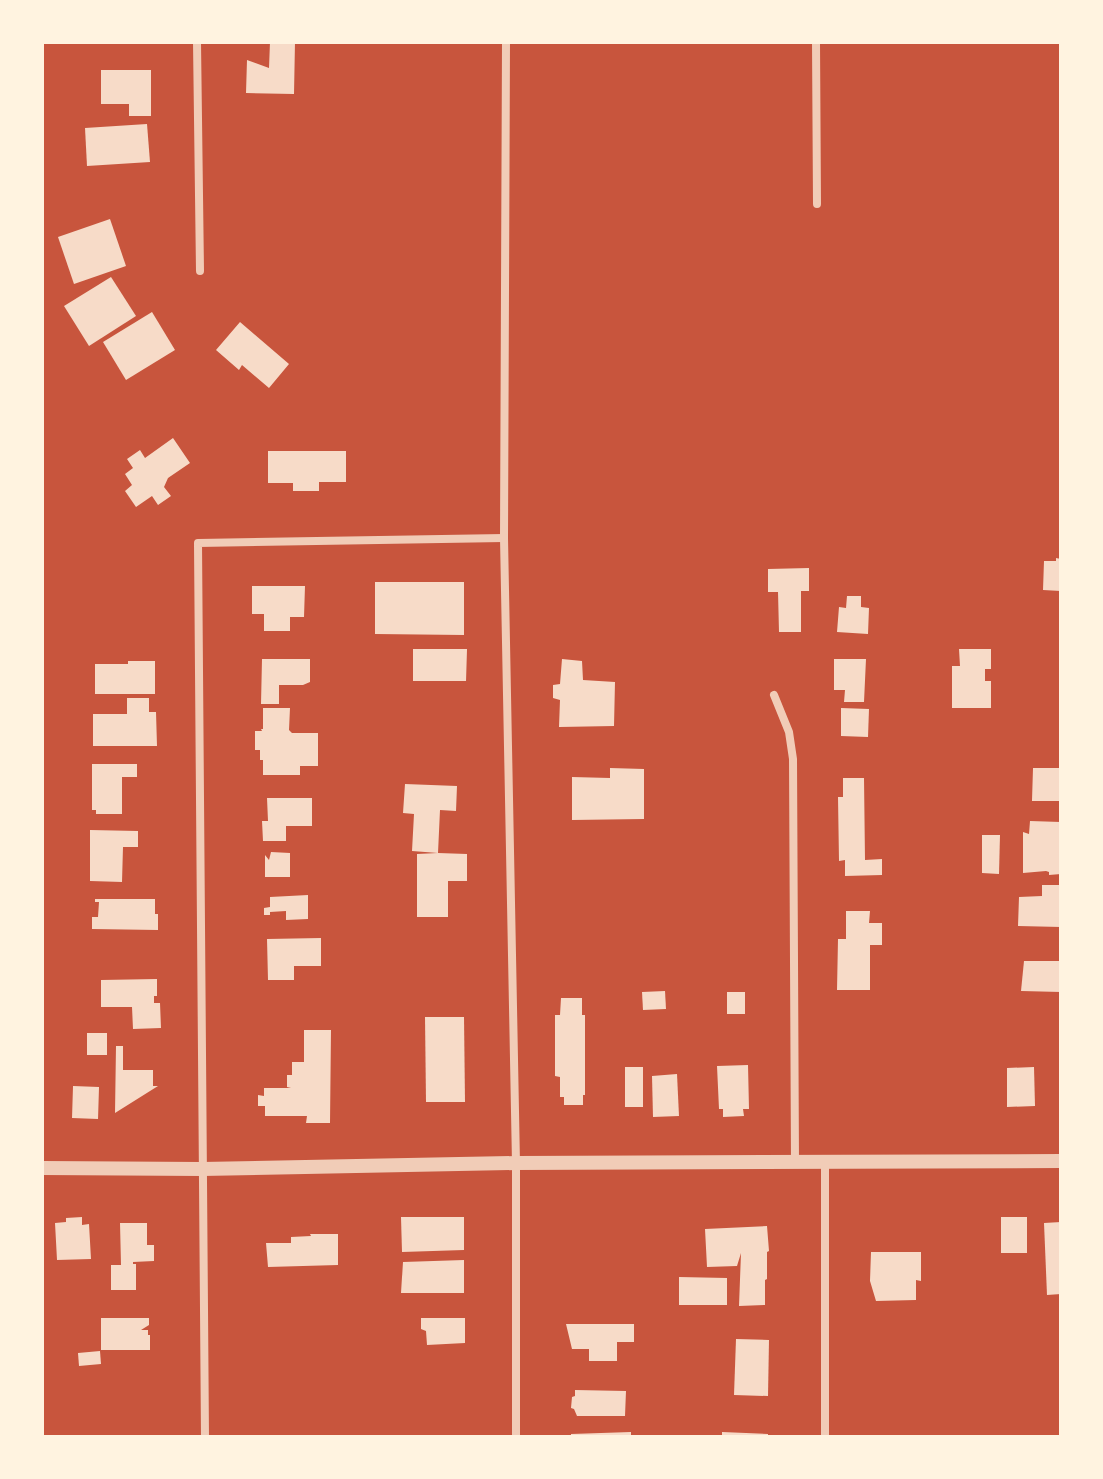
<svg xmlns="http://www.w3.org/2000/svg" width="1103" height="1479" viewBox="0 0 1103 1479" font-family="Figtree,sans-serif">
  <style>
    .building { fill: #f7dbc8 }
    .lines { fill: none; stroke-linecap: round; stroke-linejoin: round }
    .minor { stroke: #f1ccb7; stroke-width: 8 }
    .tertiary { stroke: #f1ccb7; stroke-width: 14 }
  </style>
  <rect width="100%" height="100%" fill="#c8553d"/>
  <g class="building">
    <polygon points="270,42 295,42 294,94 246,93 247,60 269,68"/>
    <polygon points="101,70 151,70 151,116 129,116 129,104 101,104"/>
    <polygon points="147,124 150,162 87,166 85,128"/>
    <polygon points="110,219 126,266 74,284 58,237"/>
    <polygon points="111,277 136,316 89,346 64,306"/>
    <polygon points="152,312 175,350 126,380 103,342"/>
    <polygon points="240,322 289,364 269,388 242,365 239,370 216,350"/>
    <polygon points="173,438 190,463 168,478 164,487 171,496 158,505 152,496 136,507 125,491 132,485 125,474 133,468 127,459 140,450 145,458"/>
    <polygon points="268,451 346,451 346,482 319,482 319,491 293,491 293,483 268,483"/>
    <polygon points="1056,558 1061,559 1061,591 1043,590 1044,561 1056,561"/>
    <polygon points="809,568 809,591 801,591 801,632 779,632 778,592 768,592 768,569"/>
    <polygon points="375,582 464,582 464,635 375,634"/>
    <polygon points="252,586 305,586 304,617 290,617 290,631 264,631 264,614 252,614"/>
    <polygon points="847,596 861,596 861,607 869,608 868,634 837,632 839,607 846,608"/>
    <polygon points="413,649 467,649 466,681 413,681"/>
    <polygon points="959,649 991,649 991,669 985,669 985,681 991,681 991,708 952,708 952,666 960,666"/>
    <polygon points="262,659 310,659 310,682 303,685 279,685 279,704 261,704"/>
    <polygon points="562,659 582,661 583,680 615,682 614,726 559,727 560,700 553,698 553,685 560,684"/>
    <polygon points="834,659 866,659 864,702 844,702 845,690 834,690"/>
    <polygon points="128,661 155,661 155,694 95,694 95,664 128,664"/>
    <polygon points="127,698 149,698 149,712 156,712 157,746 93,746 93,714 127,714"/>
    <polygon points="263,708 290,708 289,730 292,733 318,733 318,766 300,766 300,775 263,775 263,760 260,760 260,750 255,750 255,731 262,731 261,729 263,729"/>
    <polygon points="841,708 869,709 868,737 841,736"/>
    <polygon points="92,764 137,764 137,777 122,777 122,814 96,814 96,810 92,810"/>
    <polygon points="610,768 644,769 644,819 572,820 572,777 610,778"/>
    <polygon points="1033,768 1061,768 1061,801 1032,801"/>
    <polygon points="843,778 864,778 865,860 882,859 882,875 845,876 845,860 839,861 838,797 843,797"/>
    <polygon points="405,784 457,786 456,811 440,810 438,853 467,854 467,881 448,881 448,917 417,917 417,854 438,853 412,851 414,814 403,813"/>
    <polygon points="267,798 312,798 312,826 286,826 286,841 263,841 262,821 268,821"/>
    <polygon points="1030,821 1061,822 1061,874 1049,875 1049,872 1046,871 1023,873 1023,832 1029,834"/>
    <polygon points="90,830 138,831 138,847 123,847 122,882 90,881"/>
    <polygon points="982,835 1000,835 999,874 982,873"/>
    <polygon points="271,852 290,853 290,877 265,877 265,855 269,860"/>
    <polygon points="1042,885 1061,885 1061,927 1018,926 1019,897 1042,896"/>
    <polygon points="308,895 308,919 286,920 286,911 270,912 270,915 264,915 264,908 270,907 270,897"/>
    <polygon points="95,899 155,899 155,914 158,914 158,930 92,929 92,917 98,917 99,902 95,902"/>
    <polygon points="846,911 870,911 869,923 882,923 882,945 870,945 870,990 837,990 838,939 846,939"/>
    <polygon points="321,938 321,966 294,966 294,980 268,980 267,939"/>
    <polygon points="1024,961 1061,961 1061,992 1021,991"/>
    <polygon points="157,979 157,996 154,996 154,1003 160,1003 161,1028 133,1029 132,1007 101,1007 101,980"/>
    <polygon points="665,991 666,1009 643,1010 642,992"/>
    <rect x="727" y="992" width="18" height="22"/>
    <polygon points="561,998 582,998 582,1015 585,1015 585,1095 583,1095 583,1105 564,1105 564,1097 560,1097 560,1077 555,1076 555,1015 560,1015"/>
    <polygon points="425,1017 464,1017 465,1102 426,1102"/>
    <polygon points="304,1030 331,1030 330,1123 306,1123 307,1116 265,1116 265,1106 258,1106 258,1095 264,1096 264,1088 291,1088 287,1087 287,1075 292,1075 292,1062 304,1062"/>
    <rect x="87" y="1033" width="20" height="22"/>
    <polygon points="116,1046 123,1046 123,1070 153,1070 153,1086 158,1086 115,1113"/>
    <polygon points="748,1065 749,1109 743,1109 744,1116 723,1117 723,1109 719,1109 717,1066"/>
    <rect x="625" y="1067" width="18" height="40"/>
    <polygon points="1034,1067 1035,1106 1007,1107 1007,1068"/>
    <polygon points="677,1074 679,1116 653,1117 652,1076"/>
    <polygon points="73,1086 99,1087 98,1119 72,1118"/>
    <polygon points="82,1217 82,1225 89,1224 91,1259 57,1260 55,1223 66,1222 66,1218"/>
    <polygon points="401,1217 464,1217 464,1250 402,1252"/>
    <rect x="1001" y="1217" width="26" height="36"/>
    <polygon points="1061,1222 1061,1294 1047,1295 1044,1223"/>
    <polygon points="120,1223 147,1223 147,1245 154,1245 154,1261 133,1262 133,1264 136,1264 136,1290 111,1290 111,1265 121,1265"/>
    <polygon points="767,1226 769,1251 767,1252 767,1279 765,1280 765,1305 739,1306 741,1253 737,1266 707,1267 705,1229"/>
    <polygon points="310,1234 338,1234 338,1265 268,1267 266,1243 291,1243 291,1237 311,1236"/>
    <polygon points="871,1252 921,1252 921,1281 916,1280 916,1300 876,1301 870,1281"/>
    <polygon points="464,1260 464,1293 401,1293 403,1262"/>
    <polygon points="679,1277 727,1278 727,1305 679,1305"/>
    <polygon points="101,1318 149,1318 149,1325 141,1330 148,1330 148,1335 150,1335 150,1350 101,1350"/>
    <polygon points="421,1318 465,1318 465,1343 427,1345 426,1331 421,1329"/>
    <polygon points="566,1324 634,1324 634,1342 617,1342 617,1361 589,1361 589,1349 572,1349"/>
    <polygon points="736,1339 769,1340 768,1396 734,1395"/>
    <polygon points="100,1351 101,1364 79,1366 78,1353"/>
    <polygon points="575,1390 626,1391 625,1416 577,1416 574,1409 571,1408 572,1397 575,1396"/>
    <polygon points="631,1432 631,1437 571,1437 571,1434"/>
    <polygon points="722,1432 768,1434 768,1437 722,1437"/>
  </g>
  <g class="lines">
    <g class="minor">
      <polyline points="197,42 200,271"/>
      <polyline points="506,42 504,538 516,1163 516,1437"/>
      <polyline points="816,42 817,204"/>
      <polyline points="774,695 789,732 793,759 795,1162"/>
      <polyline points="825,1162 825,1437"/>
      <polyline points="205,1437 198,543 504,538"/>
    </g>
    <polyline class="tertiary" points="42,1168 202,1169 516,1163 1061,1161"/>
  </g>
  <rect width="1103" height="1479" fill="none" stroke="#fff3e0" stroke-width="88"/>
</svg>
